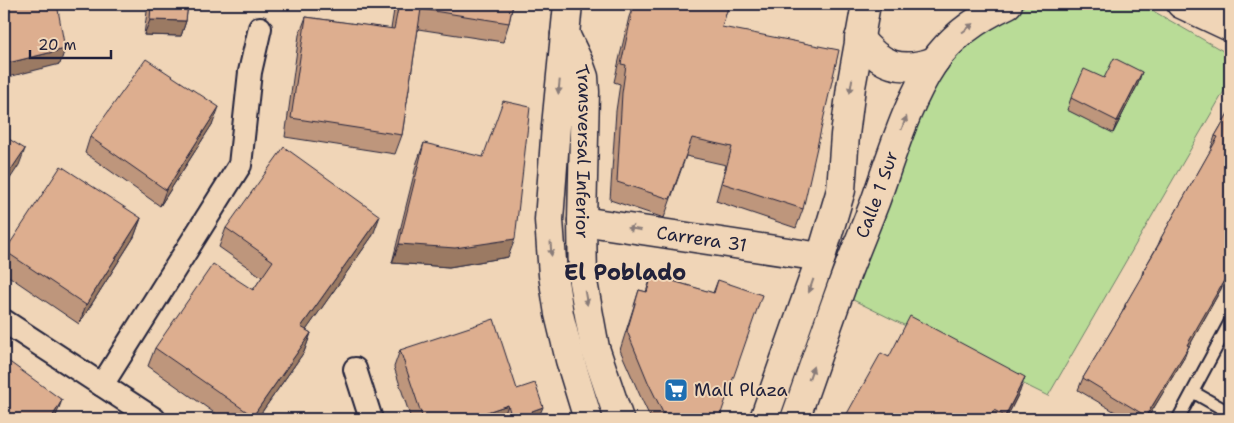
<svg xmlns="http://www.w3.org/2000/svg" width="1234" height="423" viewBox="0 0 1234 423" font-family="'Shantell Sans',sans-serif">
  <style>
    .green { fill: #b9dc97; stroke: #6e7f69 }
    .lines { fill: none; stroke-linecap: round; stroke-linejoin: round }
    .service-casing { stroke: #22223b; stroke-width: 15 }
    .minor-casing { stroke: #22223b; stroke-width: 26 }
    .tertiary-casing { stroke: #22223b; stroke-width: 31 }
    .secondary-casing { stroke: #22223b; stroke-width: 31 }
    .service { stroke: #f0d5b7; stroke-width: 11 }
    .minor { stroke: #f0d5b7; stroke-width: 22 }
    .tertiary { stroke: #f0d5b7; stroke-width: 28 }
    .secondary { stroke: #f0d5b7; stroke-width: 28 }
    .wall { fill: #be967b; stroke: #22223b }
    .shaded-wall { fill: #9b7a64; stroke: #22223b }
    .building { fill: #ddae8f; stroke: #22223b }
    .oneway { fill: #897c79 }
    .labels { text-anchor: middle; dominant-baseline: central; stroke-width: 4; stroke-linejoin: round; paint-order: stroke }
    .street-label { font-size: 18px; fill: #22223b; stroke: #f0d5b7 }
    .poi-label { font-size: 18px; fill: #22223b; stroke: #f0d5b7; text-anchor: start }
    .district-label { font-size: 22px; font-weight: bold; fill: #22223b; stroke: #f0d5b7 }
  </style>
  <rect width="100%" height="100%" fill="#f0d5b7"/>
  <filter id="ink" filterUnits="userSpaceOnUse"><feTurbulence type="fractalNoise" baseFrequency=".02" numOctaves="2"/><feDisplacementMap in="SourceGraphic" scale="10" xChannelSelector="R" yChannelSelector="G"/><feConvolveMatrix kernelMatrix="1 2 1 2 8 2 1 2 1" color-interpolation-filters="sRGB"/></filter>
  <g filter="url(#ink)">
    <polygon class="green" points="1018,4 1141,4 1230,55 1230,81 1048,396 839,293 935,61"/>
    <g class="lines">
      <g class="service-casing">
        <g id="service">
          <polyline points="1193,392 1230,413"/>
          <polyline points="1178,419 1230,322"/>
        </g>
      </g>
      <g class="minor-casing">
        <g id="minor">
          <polyline points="4,321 154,419"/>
          <polyline points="355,369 371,419"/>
          <polyline points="102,385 240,165 250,72 260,28"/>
        </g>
      </g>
      <g class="tertiary-casing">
        <g id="tertiary">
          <polyline points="1181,4 1230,27"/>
          <path d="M 859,38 C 881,66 901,73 935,61"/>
          <path id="s1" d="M 582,221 L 821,257"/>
          <polyline points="764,419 821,257 841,190 845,135 851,87 866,4"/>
          <path id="s2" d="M 795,419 C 810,377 824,335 839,294 C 850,263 863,233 875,202 C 892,155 906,104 934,62 C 952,36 980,17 1008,4"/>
        </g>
      </g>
      <g class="secondary-casing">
        <g id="secondary">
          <polyline points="568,4 556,126 549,220 553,275 559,314 570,360 588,419"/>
          <path id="s3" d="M 565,34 L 579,63 L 584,77 L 585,92 L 582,221 L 583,282 L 595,348 L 619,419"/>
        </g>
      </g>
      <use href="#service" class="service"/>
      <use href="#minor" class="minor"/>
      <use href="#tertiary" class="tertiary"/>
      <use href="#secondary" class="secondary"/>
    </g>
    <g class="wall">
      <polygon points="148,4 188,4 186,21 181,36 144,35"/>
      <polygon points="395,4 513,4 509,23 503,42 418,29 402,135 395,154 285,137 299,35 306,17 391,29"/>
      <polygon points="634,4 656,4 677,9 678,4 729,4 722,27 803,209 796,228 716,201 726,165 686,156 664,218 610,200 616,111 620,84 614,82 629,17"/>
      <polygon points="1104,78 1138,84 1113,133 1067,110 1071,98"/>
      <polygon points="1230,110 1230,270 1225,279 1221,289 1187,350 1184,358 1147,419 1127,419 1078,390 1083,378 1122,313 1125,305 1141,278 1143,271 1158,245 1161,238 1212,148 1211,148 1215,136"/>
      <polygon points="213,123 160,206 85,153 90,137"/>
      <polygon points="424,143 508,257 449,267 392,263 417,162"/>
      <polygon points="141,218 134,237 79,324 4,273 4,254 5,251"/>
      <polygon points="226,228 373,235 306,330 311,333 304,352 257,419 223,419 148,366 155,348 253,290 262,277 219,247"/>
      <polygon points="652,275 713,293 718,280 719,419 651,419 642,400 620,350 633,309 639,290 646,292"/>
      <polygon points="400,350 517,389 538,419 411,419 394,367"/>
      <polygon points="889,357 1020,391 1006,419 844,419"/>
    </g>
    <g class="shaded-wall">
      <polygon points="150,20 186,21 181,36 144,35"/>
      <polygon points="65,49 60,64 4,78 4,64"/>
      <polygon points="1142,72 1138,84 1113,133 1117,121"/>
      <polygon points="219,107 213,123 160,206 166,190"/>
      <polygon points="25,149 19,165 4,188 4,180"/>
      <polygon points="380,216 373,235 295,346 301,327"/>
      <polygon points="141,218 134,237 79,324 86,305"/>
      <polygon points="515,239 508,257 449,267 392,263 399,244"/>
      <polygon points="1230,266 1230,270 1225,279 1221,289 1187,350 1184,358 1147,419 1145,419 1187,345"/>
      <polygon points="311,333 304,352 257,419 252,419 253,416"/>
      <polygon points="1025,377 1020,391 1006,419 1004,419"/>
      <polygon points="62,400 56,416 54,419 51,419"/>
      <polygon points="508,405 503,419 466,419"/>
      <polygon points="543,407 538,419 529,419 532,411"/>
    </g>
    <g class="building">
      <polygon points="4,4 57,4 65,49 4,64"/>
      <polygon points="151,4 188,4 186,21 150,20"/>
      <polygon points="399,4 513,4 509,23 421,9 402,135 291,118 306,17 394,29"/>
      <polygon points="634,4 656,4 678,9 680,4 729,4 722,27 839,50 803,209 722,183 732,147 692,138 670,199 617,182 622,93 626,65 621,64"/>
      <polygon points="1114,58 1142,72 1117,121 1071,98 1084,69 1104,78"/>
      <polygon points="146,59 219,107 166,190 90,137"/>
      <polygon points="503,101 530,107 515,239 455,248 399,244 424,143 483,157"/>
      <polygon points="1230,110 1230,266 1224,276 1226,277 1187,345 1189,346 1146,416 1083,378 1126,306 1125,305 1144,272 1143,271 1162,239 1161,238 1218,137 1215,136"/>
      <polygon points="4,136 25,149 4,180"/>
      <polygon points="284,147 380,216 301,327 311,333 253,416 155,348 213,264 253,290 273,261 226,228"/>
      <polygon points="61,166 141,218 86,305 5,251"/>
      <polygon points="652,275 714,293 718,280 762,295 719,419 666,419 648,382 627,331 639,290 647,292"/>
      <polygon points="910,316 1025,377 1005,416 994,410 989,419 844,419 881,353 889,357"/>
      <polygon points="494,319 517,389 535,383 543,407 532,411 535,419 512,419 508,405 466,419 423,419 400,350"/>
      <polygon points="4,358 62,400 51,419 4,419"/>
    </g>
    <defs><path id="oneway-solid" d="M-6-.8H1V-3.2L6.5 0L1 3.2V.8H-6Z" transform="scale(1.25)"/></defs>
    <g class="oneway">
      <use href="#oneway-solid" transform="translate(968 28) rotate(-37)"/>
      <use href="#oneway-solid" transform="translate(851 86) rotate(99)"/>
      <use href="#oneway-solid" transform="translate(559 87) rotate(96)"/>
      <use href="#oneway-solid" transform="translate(904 123) rotate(-69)"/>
      <use href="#oneway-solid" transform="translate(634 229) rotate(-171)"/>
      <use href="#oneway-solid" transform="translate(551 249) rotate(86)"/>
      <use href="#oneway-solid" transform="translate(811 286) rotate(109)"/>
      <use href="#oneway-solid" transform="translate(586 298) rotate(80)"/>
      <use href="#oneway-solid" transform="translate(811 373) rotate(-71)"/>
    </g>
  </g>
  <defs>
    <g id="supermarket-square" transform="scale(1.25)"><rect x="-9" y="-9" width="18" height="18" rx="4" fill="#1f6fb2" stroke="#f0d5b7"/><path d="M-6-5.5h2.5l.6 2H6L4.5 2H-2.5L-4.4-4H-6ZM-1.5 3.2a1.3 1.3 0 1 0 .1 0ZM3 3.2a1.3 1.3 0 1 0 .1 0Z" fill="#fff"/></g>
  </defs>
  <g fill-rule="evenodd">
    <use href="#supermarket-square" x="676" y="390"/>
  </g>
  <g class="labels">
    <g class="street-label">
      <text stroke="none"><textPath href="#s3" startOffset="122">Transversal Inferior</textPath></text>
      <text stroke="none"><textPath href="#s2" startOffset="239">Calle 1 Sur</textPath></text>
      <text stroke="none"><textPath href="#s1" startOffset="121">Carrera 31</textPath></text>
    </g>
    <g class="poi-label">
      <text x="694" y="390">Mall Plaza</text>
    </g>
    <g class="district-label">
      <text x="625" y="272">El Poblado</text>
    </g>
  </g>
  <rect width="1234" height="423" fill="none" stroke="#f0d5b7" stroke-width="20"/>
  <rect x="10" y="10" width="1214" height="403" fill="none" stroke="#22223b" stroke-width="2" filter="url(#ink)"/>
  <path d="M30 50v8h81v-8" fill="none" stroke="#22223b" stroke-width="2.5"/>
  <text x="38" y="50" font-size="15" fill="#22223b" stroke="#f0d5b7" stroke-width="4" paint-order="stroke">20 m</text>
</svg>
